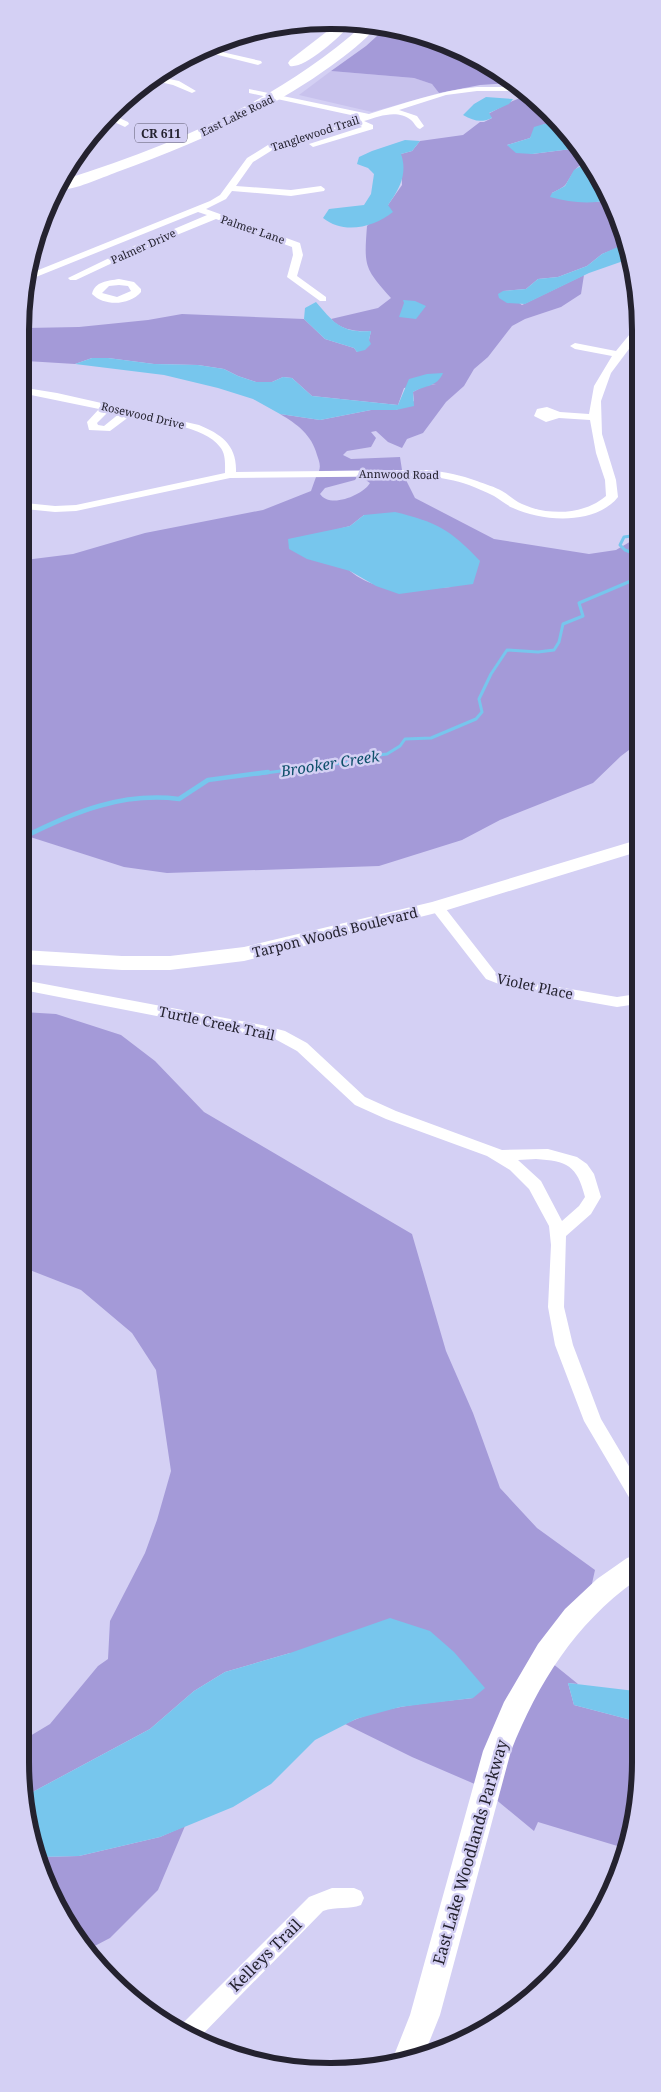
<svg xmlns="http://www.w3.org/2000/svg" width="661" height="2092" viewBox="0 0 661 2092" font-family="'Noto Serif',serif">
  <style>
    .built { fill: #c8c2ed }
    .green { fill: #a49ad8; fill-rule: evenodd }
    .water { fill: #77c6ed }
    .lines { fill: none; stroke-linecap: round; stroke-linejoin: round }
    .stream-far1 { stroke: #77c6ed; stroke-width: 3 }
    .stream { stroke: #77c6ed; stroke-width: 4.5 }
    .street { fill: #fff; fill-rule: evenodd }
    .secondary { fill: #fff; fill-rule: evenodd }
    .primary { fill: #fff; fill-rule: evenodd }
    .labels { text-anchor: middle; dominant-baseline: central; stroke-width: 5; stroke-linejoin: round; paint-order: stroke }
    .far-street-label { font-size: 11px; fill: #24222f; stroke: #d4d0f4 }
    .shield { fill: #d4d0f4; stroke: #59566a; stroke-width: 1 }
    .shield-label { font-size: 12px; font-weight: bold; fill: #24222f }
    .street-label { font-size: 14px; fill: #24222f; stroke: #d4d0f4 }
    .water-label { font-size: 15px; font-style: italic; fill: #0d4f69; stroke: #d4d0f4 }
    .near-street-label { font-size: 16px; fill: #24222f; stroke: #d4d0f4 }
    .rim { fill: none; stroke: #24222f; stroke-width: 6 }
  </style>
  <rect width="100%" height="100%" fill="#d4d0f4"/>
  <polygon class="built" points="331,71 414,78 432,84 439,93 372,112 299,95"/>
  <g class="green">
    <polygon points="388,26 485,61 511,83 480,85 439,93 432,84 414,78 331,71 366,46"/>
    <path d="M 528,96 L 562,124 L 544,124 L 533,133 L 530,138 L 507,145 L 532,154 L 579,148 L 589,163 C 575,164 573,174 566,184 C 563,188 557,190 552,193 L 597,202 L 611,200 L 625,245 L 602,254 L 587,266 L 558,277 L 538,279 L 526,289 L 503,291 L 522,305 L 584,275 L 581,294 L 561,307 L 525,319 L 512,326 L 488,357 L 474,369 L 464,386 L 446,402 L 423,433 L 407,439 L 402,448 L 388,442 L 376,431 L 371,432 L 376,438 L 371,447 L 347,451 L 343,455 L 351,459 L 400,457 L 402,470 L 319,471 C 321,465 319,461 317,455 C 312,435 297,424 280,414 L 320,420 L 371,410 L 396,410 L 414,401 L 413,392 L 424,386 L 436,384 L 404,388 L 398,405 L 312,396 L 292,378 L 283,377 L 272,382 L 256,382 L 238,376 L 224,369 L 198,365 L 154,364 L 108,358 L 92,358 L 75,364 L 26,361 L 26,328 L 79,327 L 148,320 L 182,314 L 304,319 L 325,339 L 354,348 L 357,352 L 369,340 L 371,331 C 357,332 341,330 331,319 L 378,308 L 391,298 C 364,268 364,266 367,226 L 388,205 L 402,185 L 401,154 L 412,151 L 420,141 L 463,135 L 480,122 L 484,122 L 492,118 L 488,114 C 502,107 513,99 528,96 Z"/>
    <path d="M 358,476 L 355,480 L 325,488 L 320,494 C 330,509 363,495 370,483 L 360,476 L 404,476 L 415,498 L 494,539 L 589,554 L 616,550 L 638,537 L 637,744 L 621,756 L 593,783 L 500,820 L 462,840 L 379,866 L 167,873 L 124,867 L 24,835 L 25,560 L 73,554 L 145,533 L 263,510 L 311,491 L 316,477 ZM 364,515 L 451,587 C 418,590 377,594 350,571 C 340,562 332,545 323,533 L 350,526 Z"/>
    <path d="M 23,1012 L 56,1014 L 121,1035 L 155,1061 L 204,1112 L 412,1234 L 446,1351 L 473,1413 L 500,1488 L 537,1528 L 595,1570 L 591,1588 L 477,1785 L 412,1757 L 345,1724 C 384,1705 430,1703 473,1698 L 290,1653 L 225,1672 L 194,1691 L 150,1729 L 27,1795 L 20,1761 L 20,1742 L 50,1724 L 98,1666 L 108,1659 L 110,1621 L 145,1553 L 157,1520 L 171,1471 L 156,1370 L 132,1333 L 81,1290 L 22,1267 Z"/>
    <polygon points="552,1663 578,1684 568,1683 574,1705 635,1721 635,1822 624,1848 538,1822 534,1831 494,1798 506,1754"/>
    <polygon points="185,1826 158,1890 110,1938 87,1950 44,1880 39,1857 79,1856 160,1837"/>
  </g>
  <g class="water">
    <path d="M 486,97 L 513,99 L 509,104 L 489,113 L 492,118 C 481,123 474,121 463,115 L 474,104 Z"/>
    <polygon points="544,124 562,124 579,148 532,154 516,153 507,145 530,138 534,127"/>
    <path d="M 405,140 L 420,141 L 412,151 L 401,154 C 408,174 399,190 388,205 L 393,212 C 374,227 344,235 323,218 L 329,209 L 364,205 L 371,194 L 374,174 L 368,168 L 357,164 L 359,157 L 372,151 Z"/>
    <path d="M 589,163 L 597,176 L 597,180 L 603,184 L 611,200 C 590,204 571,203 550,197 L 552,193 L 565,186 L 574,170 L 584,164 Z"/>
    <polygon points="622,245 625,245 629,259 589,273 525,304 507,303 499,298 498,294 503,291 526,289 538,279 558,277 587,266 602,254"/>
    <polygon points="403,300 415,301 426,306 416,319 399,317 404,303"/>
    <path d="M 316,302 C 334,323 341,333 371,331 L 369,340 L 371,344 L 365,350 L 357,352 L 354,348 L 325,339 L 304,319 L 305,308 Z"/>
    <path d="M 92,358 L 108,358 L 154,364 L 198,365 L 224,369 L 238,376 L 256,382 L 272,382 L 283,377 L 292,378 L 312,396 L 398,405 L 409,379 L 427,374 L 443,373 C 437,387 426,385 413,392 L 414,406 L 396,410 L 371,410 L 320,420 L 280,414 L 253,399 L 218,388 L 164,375 L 75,364 Z"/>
    <path d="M 395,512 C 436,522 450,529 480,561 L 473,584 L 399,594 L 376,586 L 350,571 L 307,559 L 289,549 L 288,539 L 350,526 L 364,515 Z"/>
    <polygon points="390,1618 430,1631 454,1652 485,1688 473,1698 400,1707 356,1719 315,1740 271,1784 233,1807 160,1837 79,1856 39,1857 27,1795 150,1729 194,1691 225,1672 290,1653"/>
    <polygon points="568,1683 635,1691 635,1721 574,1705"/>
  </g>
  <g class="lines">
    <g class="stream-far1">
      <polyline points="638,535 624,537 620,545 625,550 638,555"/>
      <polyline points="258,774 349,762 364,757 387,754 400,746 405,739 431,738 476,719 482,712 479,699 491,674 507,650 538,652 554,650 559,642 563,624 583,616 579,603 638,578"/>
    </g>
    <path class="stream" d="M 24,837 C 74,812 122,792 179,799 L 208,780 L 268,772"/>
    <g class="street">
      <path d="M 275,26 L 295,26 L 296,27 C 291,31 280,30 275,26 Z"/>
      <polygon points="213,50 261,61 262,63 258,65 206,52"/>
      <polygon points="155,76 179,81 196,91 192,93 173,85 151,80"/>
      <path d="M 477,87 L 516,87 L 521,91 L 477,91 L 446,95 L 399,110 L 417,116 L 424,126 L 420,129 C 415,127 415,123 411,120 C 397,109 380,116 364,121 L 373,125 L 373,129 L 313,147 L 309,144 L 362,127 L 356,123 L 274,149 L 253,162 L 236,186 L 291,190 L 321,186 L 325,189 L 324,191 L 291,196 L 232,191 L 226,199 L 206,209 L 300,243 L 303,255 L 297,276 L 326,297 L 326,301 L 320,301 L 287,277 L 293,255 L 292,247 L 216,219 L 140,250 L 76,280 L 70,280 L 68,278 L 134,246 L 207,215 L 198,212 L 26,281 L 26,275 L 210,201 L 220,195 L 247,158 L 268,145 L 360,117 L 249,93 L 249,89 L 369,114 C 405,103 438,91 477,87 Z"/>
      <polygon points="115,116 128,122 129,124 125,127 110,120"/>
      <path d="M 119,279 L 134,282 L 141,289 L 141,292 C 130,305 105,307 92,294 C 95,281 108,281 119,279 ZM 119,285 L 128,286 L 131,291 L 117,297 L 102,293 L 109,286 Z"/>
      <path d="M 638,328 L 638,337 L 611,373 L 601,401 L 602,434 L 616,480 L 618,497 C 596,525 543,522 513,508 C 506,505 501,500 494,496 C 486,492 477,488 469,485 C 455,480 442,478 428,476 L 230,478 L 76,511 L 55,512 L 25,509 L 25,503 L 55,506 L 76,505 L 225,473 C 225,464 226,454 220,447 C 205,426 154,421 130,416 L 110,431 L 89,430 L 87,422 L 99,409 L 26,394 L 26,388 L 57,393 L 199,425 C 221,434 237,445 236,472 L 428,470 C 445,472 461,475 477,481 C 485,484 495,487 502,491 C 509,495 515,501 522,504 C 548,516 584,515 606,496 L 605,480 L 596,453 L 590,420 L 559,418 L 546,422 L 534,416 L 537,409 L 547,407 L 560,412 L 589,414 L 594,386 L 612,356 L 575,349 L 570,346 L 575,343 L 616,351 L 634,329 ZM 109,411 L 120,413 L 104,426 L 98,425 L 97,423 Z"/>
      <polygon points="437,903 442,904 496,973 512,979 617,997 637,994 637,1004 617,1007 509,988 486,979 430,907 432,904"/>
      <path d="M 23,980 L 262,1025 L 285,1031 L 307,1043 L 365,1097 L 396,1111 L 502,1150 L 548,1149 L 577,1157 L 587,1164 L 594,1174 L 601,1197 L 591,1214 L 566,1236 L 564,1307 L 573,1345 L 601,1419 L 636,1478 L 636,1501 L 630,1499 L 584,1421 L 555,1345 L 548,1307 L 551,1245 L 549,1226 L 529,1189 L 510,1170 L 487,1156 L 386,1119 L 355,1105 L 297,1051 L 275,1039 L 23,990 ZM 536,1159 C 567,1161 577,1165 585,1197 L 579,1206 L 562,1221 L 541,1181 L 518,1160 Z"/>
      <path d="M 332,1888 L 354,1888 L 361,1891 L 364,1898 L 361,1905 C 349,1910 336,1906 323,1911 L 196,2041 L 178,2028 L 309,1897 Z"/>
    </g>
    <g class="secondary">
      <polygon points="637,840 637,852 444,911 244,961 170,970 122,970 23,964 23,950 122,956 170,956 244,947 432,902"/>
      <path d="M 636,1555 L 635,1581 C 575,1624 538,1683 511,1751 L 440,2015 L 424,2055 L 411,2061 L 391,2063 L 410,2015 L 483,1751 L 504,1702 L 538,1644 L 565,1609 L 597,1579 L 627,1558 Z"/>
    </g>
    <g class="primary">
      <path d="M 334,26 L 349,26 C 340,37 304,69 290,66 L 288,63 L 290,60 Z"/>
      <path d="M 362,26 L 377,26 C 365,41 346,55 331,66 C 266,113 192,145 117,172 C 101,178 75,190 59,190 L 63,180 C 172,145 275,103 362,26 Z"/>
    </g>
  </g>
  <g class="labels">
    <g class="far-street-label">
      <text transform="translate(237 115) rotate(-26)">East Lake Road</text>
      <text transform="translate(315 133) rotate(-18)">Tanglewood Trail</text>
      <text transform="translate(253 229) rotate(19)">Palmer Lane</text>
      <text transform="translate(143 246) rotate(-24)">Palmer Drive</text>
      <text transform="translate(143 415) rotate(13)">Rosewood Drive</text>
      <text transform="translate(399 474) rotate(1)">Annwood Road</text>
    </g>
    <rect class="shield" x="135" y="123.5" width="52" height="19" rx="4"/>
    <g class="shield-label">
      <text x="161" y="133">CR 611</text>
    </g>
    <g class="street-label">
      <text transform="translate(335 932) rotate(-14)">Tarpon Woods Boulevard</text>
      <text transform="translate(535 986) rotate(12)">Violet Place</text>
      <text transform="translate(217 1023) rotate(12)">Turtle Creek Trail</text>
    </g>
    <g class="water-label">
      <text transform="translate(330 763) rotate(-9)">Brooker Creek</text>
    </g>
    <g class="near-street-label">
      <text transform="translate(470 1852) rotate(-74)">East Lake Woodlands Parkway</text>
      <text transform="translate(265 1955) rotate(-45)">Kelleys Trail</text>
    </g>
  </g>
  <path d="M0 0H661V2092H0ZM330 29H331A301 301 0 0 1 632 330V1762A301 301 0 0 1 331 2063H330A301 301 0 0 1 29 1762V330A301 301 0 0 1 330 29Z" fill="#d4d0f4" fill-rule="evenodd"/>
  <path class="rim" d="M330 29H331A301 301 0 0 1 632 330V1762A301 301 0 0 1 331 2063H330A301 301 0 0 1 29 1762V330A301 301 0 0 1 330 29Z"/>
</svg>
